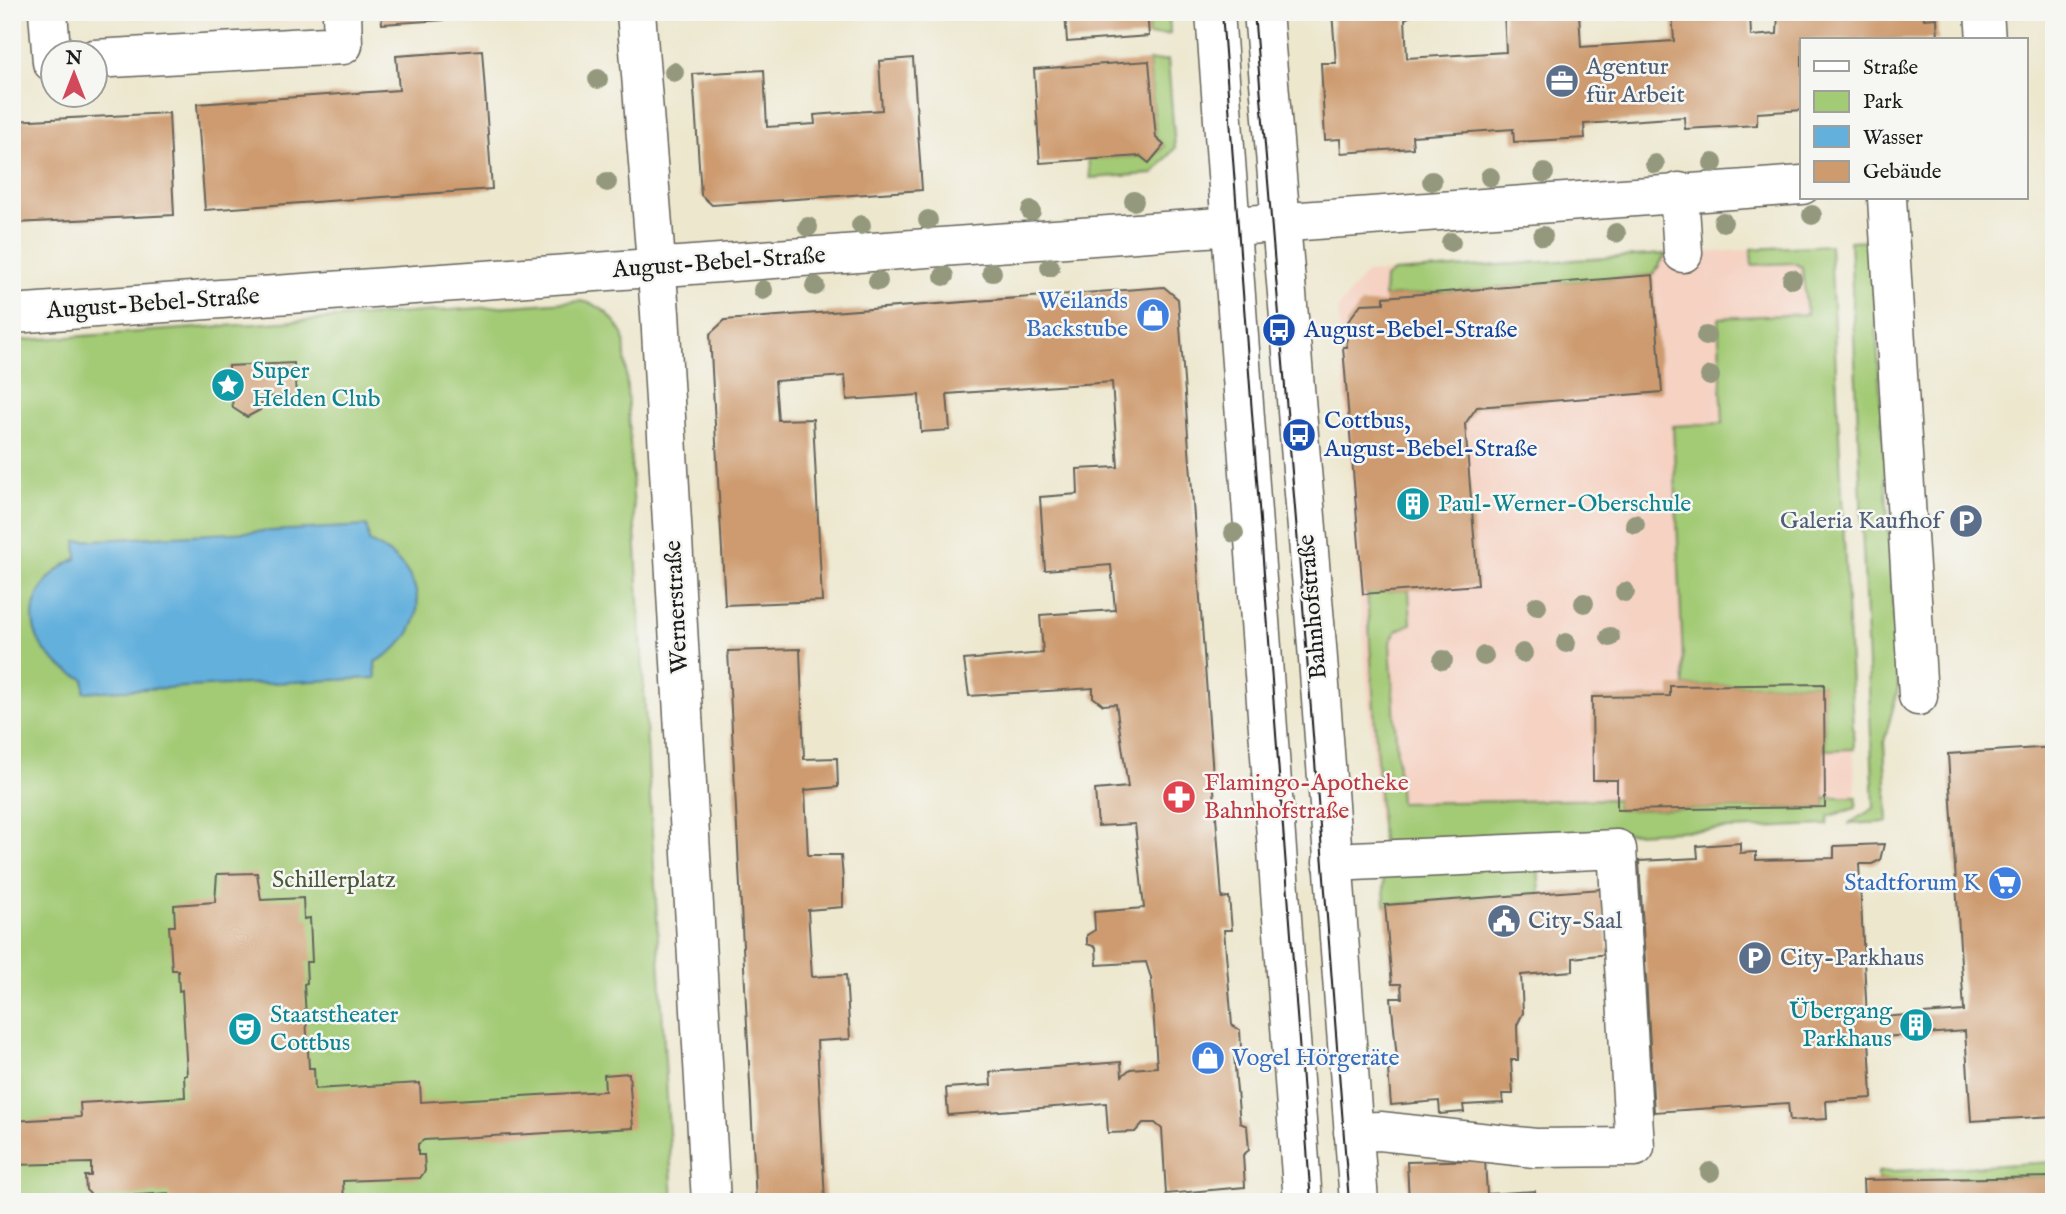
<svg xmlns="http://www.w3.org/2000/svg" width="2066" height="1214" viewBox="0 0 2066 1214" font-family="'IM FELL English',serif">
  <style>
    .built { fill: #f5d2c2 }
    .green { fill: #a3ca75; stroke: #607348; stroke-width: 2 }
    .water { fill: #64b0dd; stroke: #40667c; stroke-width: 2 }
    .building { fill: #ce9b6f }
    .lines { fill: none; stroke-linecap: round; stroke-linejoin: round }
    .minor-casing { stroke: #65635a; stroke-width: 41 }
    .minor { stroke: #fff; stroke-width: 38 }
    .tram { stroke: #1c1c1c; stroke-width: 2 }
    .tree { fill: #94997d }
    .labels { text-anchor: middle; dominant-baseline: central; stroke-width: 5; stroke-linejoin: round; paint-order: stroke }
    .service-label { font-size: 24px; fill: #4e5e75; stroke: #f6f6f2; text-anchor: start }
    .street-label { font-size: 24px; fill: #1c1c1c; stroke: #f6f6f2 }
    .shop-label { font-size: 24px; fill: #366cbe; stroke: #f6f6f2; text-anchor: end }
    .transit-label { font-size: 24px; fill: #164399; stroke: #f6f6f2; text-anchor: start }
    .culture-label { font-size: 24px; fill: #0d838f; stroke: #f6f6f2; text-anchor: start }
    .health-label { font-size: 24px; fill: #be3a42; stroke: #f6f6f2; text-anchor: start }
    .park-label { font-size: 24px; fill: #4b593b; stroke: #f6f6f2 }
  </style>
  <rect width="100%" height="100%" fill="#f6f6f2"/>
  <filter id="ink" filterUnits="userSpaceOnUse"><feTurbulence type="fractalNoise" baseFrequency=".0143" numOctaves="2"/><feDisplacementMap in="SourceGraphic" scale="14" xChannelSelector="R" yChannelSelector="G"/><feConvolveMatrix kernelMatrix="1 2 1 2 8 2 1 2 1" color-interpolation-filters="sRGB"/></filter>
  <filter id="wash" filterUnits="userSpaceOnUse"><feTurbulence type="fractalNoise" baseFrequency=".00686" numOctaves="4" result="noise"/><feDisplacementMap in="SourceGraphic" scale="28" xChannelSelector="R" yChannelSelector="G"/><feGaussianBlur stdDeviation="1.57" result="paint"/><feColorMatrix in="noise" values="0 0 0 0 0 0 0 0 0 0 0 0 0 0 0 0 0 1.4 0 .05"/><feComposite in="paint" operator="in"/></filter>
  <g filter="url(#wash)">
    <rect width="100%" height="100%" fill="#ede7ce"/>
    <polygon class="built" points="1830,245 1856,808 1377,820 1338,308 1366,273"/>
    <g class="green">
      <polygon points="1147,12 1169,12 1170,34 1149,36"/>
      <polygon points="1168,60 1175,148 1153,174 1090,178 1088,159 1140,156 1149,162 1164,146 1156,138 1149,61"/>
      <polygon points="1871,240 1898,689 1884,742 1888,822 1848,824 1874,808 1850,241"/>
      <polygon points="1830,245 1854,749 1825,750 1823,684 1684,686 1673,426 1723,423 1718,318 1807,314 1802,267 1794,263 1752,265 1751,249"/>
      <polygon points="1666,254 1653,275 1384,297 1385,278 1393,272"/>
      <path d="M 580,301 C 602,304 614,318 624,336 L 673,1202 L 12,1202 L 12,341 Z"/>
      <polygon points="1409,590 1411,624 1396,631 1390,642 1400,803 1617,799 1617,810 1825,807 1825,797 1857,797 1856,808 1829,816 1827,825 1382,843 1367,593"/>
      <polygon points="1538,865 1540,894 1385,905 1383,873"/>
      <polygon points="2054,1162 2054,1191 2052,1177 1878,1180 1878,1172"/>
    </g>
    <path class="water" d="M 367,526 L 369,542 C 429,568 436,632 375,662 L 376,678 L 84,692 L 84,679 C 21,654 14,589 77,558 L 76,541 Z"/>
    <g id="blocks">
      <g class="building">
        <polygon points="381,12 539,12 539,14 382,24"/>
        <polygon points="1065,12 1147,12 1149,36 1067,42"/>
        <polygon points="1332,12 1418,12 1405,19 1407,58 1506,52 1504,12 1579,12 1581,47 1674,41 1672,12 1750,12 1751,36 1777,34 1778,12 1923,12 1924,19 1937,18 1938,40 1802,40 1802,110 1757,113 1757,125 1685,129 1684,117 1584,124 1585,138 1514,142 1513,129 1412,136 1413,148 1341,153 1340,139 1325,140 1321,63 1336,63"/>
        <polygon points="2050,12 2054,12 2054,33 2052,33"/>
        <polygon points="482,50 492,189 205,210 197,104 399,90 396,56"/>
        <polygon points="913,58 922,190 712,205 701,195 693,74 764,70 767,127 815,124 814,115 882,110 879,61"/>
        <polygon points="1149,61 1156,138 1164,145 1149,163 1140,156 1040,163 1034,69"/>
        <polygon points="169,113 174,215 15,223 17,254 12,254 12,121"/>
        <polygon points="1653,275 1662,392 1477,407 1465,424 1478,585 1363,594 1343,347 1347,347 1346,324 1361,304 1384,303 1384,297"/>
        <polygon points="1164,287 1178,299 1222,898 1229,897 1232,930 1224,930 1232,1025 1240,1030 1241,1047 1234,1053 1236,1080 1240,1123 1247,1126 1249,1150 1243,1155 1245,1187 1166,1194 1162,1129 1155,1123 1143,1123 1135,1132 1108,1133 1106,1103 948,1115 946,1088 991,1085 990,1072 1121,1062 1122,1076 1130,1069 1157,1067 1151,978 1146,962 1097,965 1096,947 1087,944 1087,935 1095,930 1094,912 1144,908 1135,824 1098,826 1095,790 1128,787 1116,704 1103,705 1093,697 1093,688 969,696 964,660 1043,653 1040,615 1115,610 1111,565 1045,570 1040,497 1078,494 1077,469 1118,467 1112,382 947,394 950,430 921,432 919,395 847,400 845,376 775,381 778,420 813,419 822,601 725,605 710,334 725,320"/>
        <polygon points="294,363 296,396 263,397 260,410 247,417 233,408 228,366"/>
        <polygon points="800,649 804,759 837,758 838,787 805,790 808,855 841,855 843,879 843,907 808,910 812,977 846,975 850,1039 817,1041 825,1202 756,1202 728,651"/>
        <polygon points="1824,684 1825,807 1617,810 1617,780 1593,780 1592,697 1670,696 1670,686"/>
        <polygon points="2054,747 2054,1116 1971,1121 1965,1031 1869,1038 1872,1098 1826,1101 1827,1119 1790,1121 1788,1103 1654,1112 1639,861 1698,858 1697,846 1740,843 1740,853 1756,852 1756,860 1834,858 1834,846 1884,844 1880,860 1872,864 1859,864 1867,1018 1964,1011 1948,754"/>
        <polygon points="257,873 261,900 303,898 304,919 310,918 312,962 306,962 307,983 304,984 309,1068 314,1068 315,1089 420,1083 421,1102 605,1091 604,1075 629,1073 633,1128 424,1140 418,1144 418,1155 424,1155 425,1171 420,1178 343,1181 344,1202 170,1202 169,1193 94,1198 86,1190 85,1176 91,1176 91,1163 12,1165 12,1121 81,1117 80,1103 185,1097 184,1075 187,1075 182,990 179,991 178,970 172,970 169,926 175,926 174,905 215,902 217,874"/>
        <polygon points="1602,889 1608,954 1573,958 1573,971 1521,975 1523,1013 1517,1025 1518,1060 1511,1060 1513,1094 1502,1094 1503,1103 1463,1105 1464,1112 1440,1114 1439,1101 1391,1105 1388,1070 1398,1069 1391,998 1402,998 1401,984 1392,984 1385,905"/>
        <polygon points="1485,1160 1487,1194 1535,1191 1536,1202 1409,1202 1407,1162"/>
        <polygon points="2053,1177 2053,1202 1864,1202 1863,1180"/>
      </g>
    </g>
  </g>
  <g filter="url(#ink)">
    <use href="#blocks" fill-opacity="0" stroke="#65635a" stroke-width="2"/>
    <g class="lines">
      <g class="minor-casing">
        <g id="minor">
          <polyline points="48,12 52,62"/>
          <polyline points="636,12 660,313 711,1202"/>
          <polyline points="1215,12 1303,1202"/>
          <polyline points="1263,12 1317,646 1359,1202"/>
          <polyline points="1984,12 1986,40"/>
          <polyline points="94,59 343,45 342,12"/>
          <polyline points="1679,192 1683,253"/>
          <polyline points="1887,198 1918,696"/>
          <polyline points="12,314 1802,185"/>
          <polyline points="1332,862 1617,849 1635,1147 1535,1148 1380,1131 1353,1132"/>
        </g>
      </g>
      <use href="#minor" class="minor"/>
      <g class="tram">
        <polyline points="1222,12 1311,1202"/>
        <polyline points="1254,12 1302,593 1349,1202"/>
      </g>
    </g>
    <g class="tree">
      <circle cx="674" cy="72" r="10"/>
      <circle cx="598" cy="79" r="10"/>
      <circle cx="1713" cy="163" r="10"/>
      <circle cx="1655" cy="164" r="10"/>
      <circle cx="1544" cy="173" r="10"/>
      <circle cx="1490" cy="177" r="10"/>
      <circle cx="1432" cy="181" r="10"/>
      <circle cx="607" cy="182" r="10"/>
      <circle cx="1134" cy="201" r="10"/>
      <circle cx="1031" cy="211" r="10"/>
      <circle cx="1812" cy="215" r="10"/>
      <circle cx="928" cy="220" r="10"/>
      <circle cx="1723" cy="222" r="10"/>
      <circle cx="861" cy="225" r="10"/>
      <circle cx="808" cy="227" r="10"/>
      <circle cx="1616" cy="233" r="10"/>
      <circle cx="1543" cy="236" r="10"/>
      <circle cx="1451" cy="242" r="10"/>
      <circle cx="1050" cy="267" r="10"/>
      <circle cx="992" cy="272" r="10"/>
      <circle cx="944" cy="276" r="10"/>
      <circle cx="1792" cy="279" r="10"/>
      <circle cx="878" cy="281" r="10"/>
      <circle cx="815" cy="286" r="10"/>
      <circle cx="763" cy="290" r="10"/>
      <circle cx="1706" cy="336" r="10"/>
      <circle cx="1710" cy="376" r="10"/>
      <circle cx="1635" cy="524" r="10"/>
      <circle cx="1234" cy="533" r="10"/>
      <circle cx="1625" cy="592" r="10"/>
      <circle cx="1584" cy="603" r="10"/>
      <circle cx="1537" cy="606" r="10"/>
      <circle cx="1610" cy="637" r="10"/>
      <circle cx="1566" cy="643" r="10"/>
      <circle cx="1523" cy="653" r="10"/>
      <circle cx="1484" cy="656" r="10"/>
      <circle cx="1443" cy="660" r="10"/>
      <circle cx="1710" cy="1172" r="10"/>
    </g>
  </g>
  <defs>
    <g id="office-disc" transform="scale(1.75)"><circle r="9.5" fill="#5c6f8a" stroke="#f6f6f2"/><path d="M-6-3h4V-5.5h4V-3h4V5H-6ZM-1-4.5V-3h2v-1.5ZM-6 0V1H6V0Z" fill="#fff"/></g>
    <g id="shop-disc" transform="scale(1.75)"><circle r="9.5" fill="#3f7fe0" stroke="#f6f6f2"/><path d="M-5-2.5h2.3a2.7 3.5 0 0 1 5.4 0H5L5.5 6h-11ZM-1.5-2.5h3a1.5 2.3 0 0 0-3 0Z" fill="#fff"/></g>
    <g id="bus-disc" transform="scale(1.75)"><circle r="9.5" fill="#1a4fb4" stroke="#f6f6f2"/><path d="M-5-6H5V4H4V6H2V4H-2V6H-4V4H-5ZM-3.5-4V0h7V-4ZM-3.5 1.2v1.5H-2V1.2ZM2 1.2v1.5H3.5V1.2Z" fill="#fff"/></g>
    <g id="sight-disc" transform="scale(1.75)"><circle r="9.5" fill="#0f9aa8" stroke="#f6f6f2"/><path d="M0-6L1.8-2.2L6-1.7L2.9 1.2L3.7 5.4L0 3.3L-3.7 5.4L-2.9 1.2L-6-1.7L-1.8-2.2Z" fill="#fff"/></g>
    <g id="building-disc" transform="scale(1.75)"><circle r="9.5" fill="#0f9aa8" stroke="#f6f6f2"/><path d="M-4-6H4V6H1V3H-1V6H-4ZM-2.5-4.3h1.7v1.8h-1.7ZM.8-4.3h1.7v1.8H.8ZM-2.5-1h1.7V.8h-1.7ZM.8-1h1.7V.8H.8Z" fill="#fff"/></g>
    <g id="parking-disc" transform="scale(1.75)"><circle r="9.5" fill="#5c6f8a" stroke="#f6f6f2"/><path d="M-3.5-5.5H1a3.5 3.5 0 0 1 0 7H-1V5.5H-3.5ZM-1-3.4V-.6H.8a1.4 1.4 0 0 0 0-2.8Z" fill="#fff"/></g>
    <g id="pharmacy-disc" transform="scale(1.75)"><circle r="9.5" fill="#e0444e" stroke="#f6f6f2"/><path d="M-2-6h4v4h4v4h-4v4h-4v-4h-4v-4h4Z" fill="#fff"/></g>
    <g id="supermarket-disc" transform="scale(1.75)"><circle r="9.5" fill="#3f7fe0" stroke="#f6f6f2"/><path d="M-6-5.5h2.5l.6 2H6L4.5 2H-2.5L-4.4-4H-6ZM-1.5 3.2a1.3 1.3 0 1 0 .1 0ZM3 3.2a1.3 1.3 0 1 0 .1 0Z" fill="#fff"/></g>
    <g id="civic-disc" transform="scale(1.75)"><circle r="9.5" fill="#5c6f8a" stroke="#f6f6f2"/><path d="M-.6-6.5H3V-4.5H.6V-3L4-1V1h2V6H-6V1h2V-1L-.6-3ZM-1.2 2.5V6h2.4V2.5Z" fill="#fff"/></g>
    <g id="theatre-disc" transform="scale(1.75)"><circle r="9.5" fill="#0f9aa8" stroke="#f6f6f2"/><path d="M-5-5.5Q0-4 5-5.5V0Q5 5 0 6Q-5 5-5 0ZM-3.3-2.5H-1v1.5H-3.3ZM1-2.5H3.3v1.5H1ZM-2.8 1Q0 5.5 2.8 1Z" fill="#fff"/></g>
  </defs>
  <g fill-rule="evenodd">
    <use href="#office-disc" x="1562" y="81"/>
    <use href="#shop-disc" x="1153" y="315"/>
    <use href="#bus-disc" x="1279" y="330"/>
    <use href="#sight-disc" x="228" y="385"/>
    <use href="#bus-disc" x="1299" y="435"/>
    <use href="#building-disc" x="1413" y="504"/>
    <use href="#parking-disc" x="1966" y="521"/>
    <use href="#pharmacy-disc" x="1179" y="797"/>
    <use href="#supermarket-disc" x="2005" y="883"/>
    <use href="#civic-disc" x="1504" y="921"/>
    <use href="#parking-disc" x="1755" y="958"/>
    <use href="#building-disc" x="1916" y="1025"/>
    <use href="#theatre-disc" x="245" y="1029"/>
    <use href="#shop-disc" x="1208" y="1058"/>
  </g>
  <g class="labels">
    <g class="service-label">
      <text x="1586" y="67">Agentur<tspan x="1586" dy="28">für Arbeit</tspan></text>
      <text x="1941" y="521" text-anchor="end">Galeria Kaufhof</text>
      <text x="1528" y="921">City-Saal</text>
      <text x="1780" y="958">City-Parkhaus</text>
    </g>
    <g class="street-label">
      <text transform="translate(719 263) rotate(-4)">August-Bebel-Straße</text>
      <text transform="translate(153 304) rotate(-4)">August-Bebel-Straße</text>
      <text transform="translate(677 607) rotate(-93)">Wernerstraße</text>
      <text transform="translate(1313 607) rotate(-95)">Bahnhofstraße</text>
    </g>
    <g class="shop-label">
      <text x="1128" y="301">Weilands<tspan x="1128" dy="28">Backstube</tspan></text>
      <text x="1980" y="883">Stadtforum K</text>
      <text x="1232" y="1058" text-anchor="start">Vogel Hörgeräte</text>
    </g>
    <g class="transit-label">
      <text x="1304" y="330">August-Bebel-Straße</text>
      <text x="1324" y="421">Cottbus,<tspan x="1324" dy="28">August-Bebel-Straße</tspan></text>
    </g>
    <g class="culture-label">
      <text x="252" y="371">Super<tspan x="252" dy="28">Helden Club</tspan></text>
      <text x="1438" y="504">Paul-Werner-Oberschule</text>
      <text x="1892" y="1011" text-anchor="end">Übergang<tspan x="1892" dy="28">Parkhaus</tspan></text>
      <text x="270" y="1015">Staatstheater<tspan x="270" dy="28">Cottbus</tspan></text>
    </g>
    <g class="health-label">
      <text x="1204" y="783">Flamingo-Apotheke<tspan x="1204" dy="28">Bahnhofstraße</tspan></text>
    </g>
    <g class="park-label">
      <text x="334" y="880">Schillerplatz</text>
    </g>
  </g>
  <rect width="2066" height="1214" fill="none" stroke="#f6f6f2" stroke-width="42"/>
  <rect x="1800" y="38" width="228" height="161" fill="#f6f6f2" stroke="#9f9f9c" stroke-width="2"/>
  <rect x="1814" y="61" width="35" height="10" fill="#ffffff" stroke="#9f9f9c" stroke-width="2"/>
  <text x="1863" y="74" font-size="21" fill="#1c1c1c">Straße</text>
  <rect x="1814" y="91" width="35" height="21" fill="#a3ca75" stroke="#9f9f9c" stroke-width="2"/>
  <text x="1863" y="108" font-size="21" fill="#1c1c1c">Park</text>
  <rect x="1814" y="126" width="35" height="21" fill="#64b0dd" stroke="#9f9f9c" stroke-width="2"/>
  <text x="1863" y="144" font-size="21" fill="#1c1c1c">Wasser</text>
  <rect x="1814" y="161" width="35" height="21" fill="#ce9b6f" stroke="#9f9f9c" stroke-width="2"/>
  <text x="1863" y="178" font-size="21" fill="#1c1c1c">Gebäude</text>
  <g transform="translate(74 74)"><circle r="33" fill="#f6f6f2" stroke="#9f9f9c" stroke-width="2"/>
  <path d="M0-5L12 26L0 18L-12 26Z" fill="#d1495b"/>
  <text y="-10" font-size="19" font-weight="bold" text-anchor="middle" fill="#1c1c1c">N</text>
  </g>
</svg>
